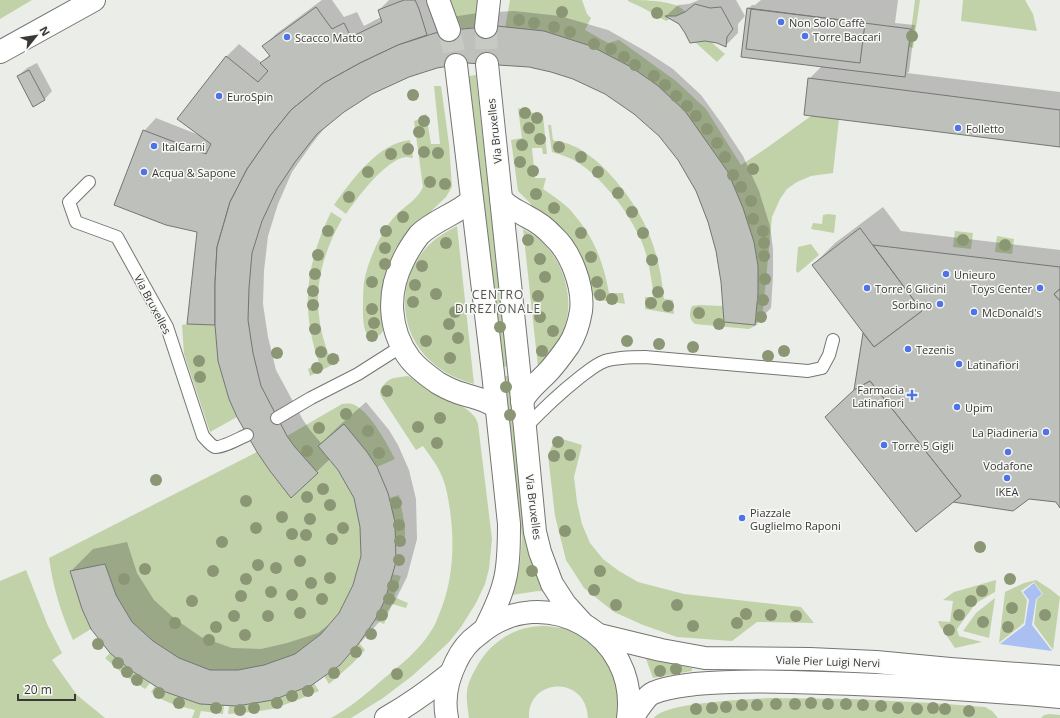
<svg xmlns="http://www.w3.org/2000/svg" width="1060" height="718" viewBox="0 0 1060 718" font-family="'Open Sans',sans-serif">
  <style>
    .green { fill: #c1d2a9 }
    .water { fill: #aabff2 }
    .shadow { fill: #0003 }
    .building { fill: #bec0bc; stroke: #747673 }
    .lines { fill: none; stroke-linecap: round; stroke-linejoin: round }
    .tertiary-tunnel { stroke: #c7c9c5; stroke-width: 22; stroke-dasharray: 22 11; stroke-linecap: butt }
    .service-casing { stroke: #747672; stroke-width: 14 }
    .minor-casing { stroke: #747672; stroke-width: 24 }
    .tertiary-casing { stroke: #747672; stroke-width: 24 }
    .service { stroke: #fff; stroke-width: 12 }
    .minor { stroke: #fff; stroke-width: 22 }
    .tertiary { stroke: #fff; stroke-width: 22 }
    .tree { fill: #8b9674 }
    .poi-dot { fill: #4e73e7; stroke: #f9faf7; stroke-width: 1.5 }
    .labels { text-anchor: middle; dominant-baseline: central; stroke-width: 3; stroke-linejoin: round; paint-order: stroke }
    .poi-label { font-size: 11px; fill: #383837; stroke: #f9faf7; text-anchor: start }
    .street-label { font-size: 11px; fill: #383837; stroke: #f9faf7 }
    .neighbourhood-label { font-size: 12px; letter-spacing: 1px; fill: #545552; stroke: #f9faf7 }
  </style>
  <rect width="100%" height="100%" fill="#ebede9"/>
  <g class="green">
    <polygon points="0,0 32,0 0,19"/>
    <polygon points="450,0 477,0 476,27 462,29"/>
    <path d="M 510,0 L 582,0 L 587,14 L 591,18 L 585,30 L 608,43 L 619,40 L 676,81 L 706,109 L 741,165 L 768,147 L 811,116 L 839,119 L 833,173 L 811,176 L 797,182 L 787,189 L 780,199 L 772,217 L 763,310 L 757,325 L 749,329 L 695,324 C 689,320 689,313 692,306 L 699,305 L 723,306 L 724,322 L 755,325 L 758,293 L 758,266 L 754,242 L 743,208 L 728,172 L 685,111 L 657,85 L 631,67 L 591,46 L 544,31 L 505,28 Z"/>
    <path d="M 628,0 C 641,0 679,0 685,12 L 676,16 L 666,16 L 670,19 L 666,21 L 643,8 L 628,1 Z"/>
    <polygon points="915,0 920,0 913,48 909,47"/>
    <polygon points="963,0 1025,0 1033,14 1037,31 961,21"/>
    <polygon points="705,41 711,42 725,54 717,62 695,42"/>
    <polygon points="476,75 508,366 503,367 469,76"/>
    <path d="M 434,86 L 441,86 L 449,144 L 452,187 L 446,197 L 402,239 L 395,249 L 386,272 L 382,296 L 381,307 L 383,331 L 380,335 L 370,338 C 363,332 363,319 363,309 C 363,300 363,291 364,282 C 368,260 381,231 396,215 C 405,206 418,199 423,187 L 414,121 L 423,118 L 426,113 L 431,144 L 440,144 Z"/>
    <path d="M 518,108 L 543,116 L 547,154 L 543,154 L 542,148 L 532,148 L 535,178 L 546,178 L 543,189 C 551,194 559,200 566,206 C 570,209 573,213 576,217 C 595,239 604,265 609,293 L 623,293 L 625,304 L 600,300 L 593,295 L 588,294 L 531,208 L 531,204 L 518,191 L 511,140 L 522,138 Z"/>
    <path d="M 548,125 L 551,125 L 553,140 C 559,142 566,142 571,145 C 584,150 596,160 606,170 C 643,209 659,246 664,299 L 673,300 L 674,314 L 645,309 L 645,297 L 654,297 C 651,278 649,258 641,240 C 629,213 605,181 580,164 C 572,158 562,155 552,152 Z"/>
    <path d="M 410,140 L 413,158 C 410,158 408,157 406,157 C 386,159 357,198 346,214 L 334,205 C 351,181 378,143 410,140 Z"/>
    <path d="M 331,212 L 342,219 C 316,265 310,308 330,358 L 338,354 L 340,361 L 310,376 L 308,369 L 319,363 C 300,307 306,264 331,212 Z"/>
    <polygon points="828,214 836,215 834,233 811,229 813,223 822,224 823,215"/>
    <path d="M 457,226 L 474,384 C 430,373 399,337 406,290 C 408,273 417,257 429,245 C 437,237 447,231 457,226 Z"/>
    <path d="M 523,229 C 530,233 538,237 543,243 C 564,263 574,298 565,326 C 559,343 550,354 538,367 Z"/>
    <polygon points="955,231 973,233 971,249 953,247"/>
    <polygon points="997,236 1014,239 1012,254 995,252"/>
    <polygon points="811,244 819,255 798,273 796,271 798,247"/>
    <polygon points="187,324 215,325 218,361 229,399 237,417 210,432 184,354 182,325"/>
    <path d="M 408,376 C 417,380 422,387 431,391 C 445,399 463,403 474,416 C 476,418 477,421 478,424 L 492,539 L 489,569 L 485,584 L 476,603 L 461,627 L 449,642 L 432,658 L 412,676 L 383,698 L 351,718 L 331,718 C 350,708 366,694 382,680 C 400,665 419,651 431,631 C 434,627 436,622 438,617 C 453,583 455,546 450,510 C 448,497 446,484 440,472 C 436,463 429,455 423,446 L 416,450 L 384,401 C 382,398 380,395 380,392 C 381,386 388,379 394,378 C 398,377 403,377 408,376 Z"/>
    <path d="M 503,376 L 509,376 L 550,592 L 538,591 L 512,595 C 519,576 521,557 522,537 Z"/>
    <path d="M 342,404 C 345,404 349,403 352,404 C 369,409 387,444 395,459 L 377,467 L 367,452 L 344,424 L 318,446 L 338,470 L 354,498 L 360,527 L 361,556 L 353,585 L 339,613 L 321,634 L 295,654 L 264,665 L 238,670 L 210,670 L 179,658 L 153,641 L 132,622 L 116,595 L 105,564 L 70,571 L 82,609 L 91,629 L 73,640 C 61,614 53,587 49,558 L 257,452 L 270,471 L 291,498 L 294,446 L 287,436 Z"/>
    <polygon points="556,437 582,445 574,477 577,502 582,524 590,543 603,559 619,571 638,582 684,594 801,607 814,623 757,622 732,641 677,637 643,625 614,612 584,588 566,560 555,516 548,455"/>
    <polygon points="399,495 405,526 405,545 395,545 389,498"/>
    <polygon points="26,570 48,626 62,653 52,660 77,695 105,718 0,718 0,581"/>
    <polygon points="392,574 401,576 394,597 408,603 406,608 392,604 384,624 375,620 385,600"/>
    <polygon points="996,580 995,592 978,602 973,607 957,629 959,636 982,642 955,648 940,626 938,621 950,622 953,601 943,600 954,592"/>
    <polygon points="1036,580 1050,589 1060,597 1053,650 1034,624 1037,599 1043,594 1034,582 1021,591 1027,600 1024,623 999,643 1005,592 1024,583"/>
    <polygon points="995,598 989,638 963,631 976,613"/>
    <path d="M 546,626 C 551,627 557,627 562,628 C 589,636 613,661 618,690 C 619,699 619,709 619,718 L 588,718 C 586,674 527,678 529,718 L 469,718 C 468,709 466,700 467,691 C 468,683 472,675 476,668 C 487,647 507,631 531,627 C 536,626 541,626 546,626 Z"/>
    <polygon points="359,643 365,650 353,663 329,684 324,676 340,665"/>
    <polygon points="110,653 132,671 150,683 145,689 124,675 105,658"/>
    <polygon points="645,656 678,665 692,668 692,671 653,678"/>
    <path d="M 314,683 L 319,691 C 303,698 288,704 272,709 C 257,712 242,713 228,714 L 229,706 L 237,706 L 273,700 Z"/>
    <polygon points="155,686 163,691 200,704 224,705 223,714 201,711 199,718 192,718 195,710 175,705 163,700 151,692"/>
    <path d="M 768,698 L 852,699 L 933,703 L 985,707 L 992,711 L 998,718 L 654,718 C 666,702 746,700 768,698 Z"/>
    <polygon points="1050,714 1060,715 1060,718 1041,718 1044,715"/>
  </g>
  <polygon class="water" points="1034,583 1042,594 1036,599 1032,625 1052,651 1000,644 1025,625 1029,600 1023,592"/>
  <g class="shadow">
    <polygon points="322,0 332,0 344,17 357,12 364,26 381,17 379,10 389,0 432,0 451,17 478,13 514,11 560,16 608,30 647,52 673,69 701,95 722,124 743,156 759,191 770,226 773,249 773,276 771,308 755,324 722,282 717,251 709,221 697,191 679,159 660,135 634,113 606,93 574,78 529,66 467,62 436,67 408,76 372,93 344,111 326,126 311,145 292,172 278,204 268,236 264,271 263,304 268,337 276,370 303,420 310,430 321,443 341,424 366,402 389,430 398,445 409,470 416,499 417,539 407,577 394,603 381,620 362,641 339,664 201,703 71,571 93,549 127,542 137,573 154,600 175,619 201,637 232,648 261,649 287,643 318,633 335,620 340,614 353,586 362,556 361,527 355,498 339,469 330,459 291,496 216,322 198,231 144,131 156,118 199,135 226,57 239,44 262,63 270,54 264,46 276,34"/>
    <polygon points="699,0 736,0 745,16 738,24 738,33 726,45 679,24 666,16 678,5 689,4"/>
    <polygon points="761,0 898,0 895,23 915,25 909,72 907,73 1060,92 1060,146 809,79 822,66 748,9 752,5 755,5"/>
    <polygon points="37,63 52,91 44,100 18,76 27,68"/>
    <polygon points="883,207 901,231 1060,250 1060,506 1056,501 1028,498 953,501 826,417 856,388 864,334 813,265 835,243"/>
  </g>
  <g class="building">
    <polygon points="404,0 415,0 419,9 427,35 398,45 360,63 324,83 291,110 270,136 247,169 230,202 217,247 215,283 215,325 187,324 197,232 166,225 114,205 143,130 206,154 211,144 177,119 226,56 258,82 268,71 260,63 270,56 262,46 316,7 332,29 344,23 351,37 382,22 378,10"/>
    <polygon points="695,4 710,8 721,7 733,29 727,37 726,47 717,43 705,41 690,43 685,33 679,24 665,16 676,16 685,12"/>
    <polygon points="747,8 911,29 905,77 741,57"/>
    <polygon points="751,9 865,23 860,63 746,49"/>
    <polygon points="497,26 544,31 591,46 631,67 657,85 685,111 728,172 743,208 754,242 758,266 758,293 755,325 724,322 721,282 716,251 708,222 696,191 678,160 659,136 634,114 605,94 573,79 551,72 529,67 467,63 437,68 409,77 372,94 344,112 317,134 295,162 277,189 262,221 252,253 249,288 248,320 253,353 261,386 287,436 294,446 318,473 291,498 270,471 257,452 237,417 229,399 218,361 215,325 215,283 217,247 230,202 247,169 270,136 291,110 324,83 360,63 398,45 435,33 462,29"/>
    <polygon points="29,70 45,100 33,107 17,76"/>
    <polygon points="808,78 1060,110 1060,147 804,115"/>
    <polygon points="860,228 922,311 874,347 812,265"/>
    <polygon points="873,245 1060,267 1060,289 1054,294 1060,301 1060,508 1056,502 1029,499 1013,511 953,502 961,496 870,381 854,390 863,333 874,347 922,311"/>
    <polygon points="1060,289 1060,301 1054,294"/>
    <polygon points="870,381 961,496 916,532 825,417 854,390"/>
    <polygon points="344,424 367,452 377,467 388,493 395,522 396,562 385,600 375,620 359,643 340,665 312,685 273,700 237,706 200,704 163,691 132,671 110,653 91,629 82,609 70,571 105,564 116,595 132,622 153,641 179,658 210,670 238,670 264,665 295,654 321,634 339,613 353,585 361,556 360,527 354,498 338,470 318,446"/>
  </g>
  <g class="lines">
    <g class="tertiary-tunnel">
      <polyline points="486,27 487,64"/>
      <polyline points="449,30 454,51 456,65"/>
    </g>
    <g class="service-casing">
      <g id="service">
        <path d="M 89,182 L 69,202 L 76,222 L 117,237 L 167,327 L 203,436 C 206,439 210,445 215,447 C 222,448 240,438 247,435"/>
        <polyline points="277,418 311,398 358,374 402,346"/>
        <path d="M 525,428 C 542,410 560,393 579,378 C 587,372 596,364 605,361 C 618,357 632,357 645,357 L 808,371 L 822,368 L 829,355 L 833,340"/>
      </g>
    </g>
    <g class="minor-casing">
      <g id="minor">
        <path d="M 501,199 C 509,208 516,210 526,216 C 536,221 546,228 553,236 C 571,252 584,287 581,311 C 579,323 576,334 569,345 C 562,355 555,365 546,374 C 537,383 528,390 522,401"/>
        <path d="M 472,200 C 457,214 434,220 419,235 C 413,243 407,252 403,261 C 387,292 388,330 410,359 C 417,368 428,376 438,383 C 445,387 455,392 463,394 C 475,398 485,399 496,407"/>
      </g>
    </g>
    <g class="tertiary-casing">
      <g id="tertiary">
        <polyline points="438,0 449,30"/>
        <polyline points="486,27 489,0"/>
        <polyline points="0,52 94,0"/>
        <polyline points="487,64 525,428 535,532 540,552 552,584 565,604 583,624"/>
        <path d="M 456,65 L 493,373 L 509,524 C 509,542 509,566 504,583 C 500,599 493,613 486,627"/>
        <polyline points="599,635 661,650 705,658 810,659 876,662 950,669 1060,677"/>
        <path d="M 386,718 C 409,705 430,690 451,673"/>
        <path d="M 447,718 C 443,698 447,680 456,662 C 461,651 469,641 479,634 C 544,579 640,634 628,718"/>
        <path d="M 632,718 C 637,711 646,696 653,693 C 666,687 681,686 695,684 C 727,681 759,681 791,682 C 881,684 971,689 1060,697"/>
      </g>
    </g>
    <use href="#service" class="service"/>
    <use href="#minor" class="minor"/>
    <use href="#tertiary" class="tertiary"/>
  </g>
  <g class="tree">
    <circle cx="562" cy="12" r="6"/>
    <circle cx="657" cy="13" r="6"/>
    <circle cx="519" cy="20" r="6"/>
    <circle cx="534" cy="23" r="6"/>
    <circle cx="554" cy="27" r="6"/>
    <circle cx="570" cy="32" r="6"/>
    <circle cx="912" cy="36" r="6"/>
    <circle cx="594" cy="44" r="6"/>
    <circle cx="611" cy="49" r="6"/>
    <circle cx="624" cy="57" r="6"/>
    <circle cx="635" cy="65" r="6"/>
    <circle cx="654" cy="76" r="6"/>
    <circle cx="665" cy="85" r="6"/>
    <circle cx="413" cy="95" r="6"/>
    <circle cx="676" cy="96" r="6"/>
    <circle cx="687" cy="106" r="6"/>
    <circle cx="525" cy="113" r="6"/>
    <circle cx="696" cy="116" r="6"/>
    <circle cx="537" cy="118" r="6"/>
    <circle cx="424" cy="121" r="6"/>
    <circle cx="529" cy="128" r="6"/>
    <circle cx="707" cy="129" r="6"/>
    <circle cx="419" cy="132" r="6"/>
    <circle cx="540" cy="139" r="6"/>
    <circle cx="717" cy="143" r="6"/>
    <circle cx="522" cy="145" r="6"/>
    <circle cx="559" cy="147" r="6"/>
    <circle cx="408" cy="149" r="6"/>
    <circle cx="424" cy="152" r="6"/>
    <circle cx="438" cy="153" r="6"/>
    <circle cx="391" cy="154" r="6"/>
    <circle cx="581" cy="157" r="6"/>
    <circle cx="725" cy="157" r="6"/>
    <circle cx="520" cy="162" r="6"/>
    <circle cx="753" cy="169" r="6"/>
    <circle cx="533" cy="171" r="6"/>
    <circle cx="368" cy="172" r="6"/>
    <circle cx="598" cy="172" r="6"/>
    <circle cx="733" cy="175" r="6"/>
    <circle cx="430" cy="182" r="6"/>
    <circle cx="445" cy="184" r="6"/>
    <circle cx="741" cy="187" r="6"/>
    <circle cx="618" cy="193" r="6"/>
    <circle cx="536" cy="194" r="6"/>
    <circle cx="349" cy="197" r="6"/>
    <circle cx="751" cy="201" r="6"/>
    <circle cx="554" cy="208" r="6"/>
    <circle cx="632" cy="212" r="6"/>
    <circle cx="403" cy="217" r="6"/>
    <circle cx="753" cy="219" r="6"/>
    <circle cx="328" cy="231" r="6"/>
    <circle cx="386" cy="231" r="6"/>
    <circle cx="763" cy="231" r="6"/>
    <circle cx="581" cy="233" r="6"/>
    <circle cx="643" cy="233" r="6"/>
    <circle cx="528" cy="240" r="6"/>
    <circle cx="963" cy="240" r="6"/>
    <circle cx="446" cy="243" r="6"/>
    <circle cx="764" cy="243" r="6"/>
    <circle cx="1005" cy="245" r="6"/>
    <circle cx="385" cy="248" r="6"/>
    <circle cx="318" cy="255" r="6"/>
    <circle cx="764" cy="256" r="6"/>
    <circle cx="591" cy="257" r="6"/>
    <circle cx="540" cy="259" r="6"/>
    <circle cx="652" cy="260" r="6"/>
    <circle cx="385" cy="264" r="6"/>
    <circle cx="422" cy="266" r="6"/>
    <circle cx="315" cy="274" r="6"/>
    <circle cx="545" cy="277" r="6"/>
    <circle cx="765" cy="279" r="6"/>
    <circle cx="372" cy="282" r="6"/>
    <circle cx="597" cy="282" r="6"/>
    <circle cx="415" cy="285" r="6"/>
    <circle cx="313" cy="291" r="6"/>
    <circle cx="658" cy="292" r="6"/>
    <circle cx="436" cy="294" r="6"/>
    <circle cx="600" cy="295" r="6"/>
    <circle cx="538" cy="296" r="6"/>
    <circle cx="612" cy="299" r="6"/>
    <circle cx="763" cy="300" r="6"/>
    <circle cx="413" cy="302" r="6"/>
    <circle cx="651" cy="303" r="6"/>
    <circle cx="313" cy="305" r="6"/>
    <circle cx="668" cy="306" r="6"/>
    <circle cx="372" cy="309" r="6"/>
    <circle cx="455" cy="312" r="6"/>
    <circle cx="699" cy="313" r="6"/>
    <circle cx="540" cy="317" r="6"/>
    <circle cx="761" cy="317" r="6"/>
    <circle cx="374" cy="323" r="6"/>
    <circle cx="449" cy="324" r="6"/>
    <circle cx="719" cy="324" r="6"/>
    <circle cx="500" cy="327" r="6"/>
    <circle cx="315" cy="329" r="6"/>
    <circle cx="553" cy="331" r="6"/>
    <circle cx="372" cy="336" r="6"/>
    <circle cx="458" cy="338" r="6"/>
    <circle cx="426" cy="341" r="6"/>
    <circle cx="627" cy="341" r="6"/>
    <circle cx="659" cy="344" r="6"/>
    <circle cx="693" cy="347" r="6"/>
    <circle cx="542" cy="351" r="6"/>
    <circle cx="784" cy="351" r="6"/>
    <circle cx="321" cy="352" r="6"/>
    <circle cx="277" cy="353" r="6"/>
    <circle cx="768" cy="356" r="6"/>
    <circle cx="450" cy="358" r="6"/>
    <circle cx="333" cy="359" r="6"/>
    <circle cx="199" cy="361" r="6"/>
    <circle cx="317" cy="368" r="6"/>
    <circle cx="200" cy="377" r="6"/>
    <circle cx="506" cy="387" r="6"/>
    <circle cx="387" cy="391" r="6"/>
    <circle cx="346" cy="414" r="6"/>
    <circle cx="510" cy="415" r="6"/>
    <circle cx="440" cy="418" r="6"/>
    <circle cx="418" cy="427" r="6"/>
    <circle cx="319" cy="428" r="6"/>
    <circle cx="368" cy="431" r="6"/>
    <circle cx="558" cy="442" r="6"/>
    <circle cx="437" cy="443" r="6"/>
    <circle cx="307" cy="451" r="6"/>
    <circle cx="379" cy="453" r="6"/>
    <circle cx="570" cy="455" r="6"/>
    <circle cx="554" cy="456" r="6"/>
    <circle cx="156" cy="480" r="6"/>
    <circle cx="323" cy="489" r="6"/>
    <circle cx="307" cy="497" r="6"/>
    <circle cx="246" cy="501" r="6"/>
    <circle cx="396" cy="503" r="6"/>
    <circle cx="330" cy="505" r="6"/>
    <circle cx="282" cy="517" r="6"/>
    <circle cx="310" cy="519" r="6"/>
    <circle cx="399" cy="525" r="6"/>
    <circle cx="256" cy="528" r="6"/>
    <circle cx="343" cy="528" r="6"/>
    <circle cx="565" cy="531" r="6"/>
    <circle cx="292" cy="534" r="6"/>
    <circle cx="306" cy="535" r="6"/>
    <circle cx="332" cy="539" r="6"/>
    <circle cx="400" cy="541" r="6"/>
    <circle cx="222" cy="542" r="6"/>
    <circle cx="980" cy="547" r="6"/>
    <circle cx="399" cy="560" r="6"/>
    <circle cx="300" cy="561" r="6"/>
    <circle cx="258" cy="565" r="6"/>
    <circle cx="276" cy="568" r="6"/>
    <circle cx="145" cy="569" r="6"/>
    <circle cx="213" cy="571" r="6"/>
    <circle cx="532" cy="571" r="6"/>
    <circle cx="600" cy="571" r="6"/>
    <circle cx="330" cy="578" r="6"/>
    <circle cx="124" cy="579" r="6"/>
    <circle cx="246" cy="579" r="6"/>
    <circle cx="1010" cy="579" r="6"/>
    <circle cx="311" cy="583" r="6"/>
    <circle cx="393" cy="586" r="6"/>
    <circle cx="594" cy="590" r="6"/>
    <circle cx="982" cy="591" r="6"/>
    <circle cx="271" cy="592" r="6"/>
    <circle cx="292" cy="595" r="6"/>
    <circle cx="241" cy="596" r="6"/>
    <circle cx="322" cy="599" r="6"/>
    <circle cx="389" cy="599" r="6"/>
    <circle cx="192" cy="601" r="6"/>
    <circle cx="971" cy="601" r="6"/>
    <circle cx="616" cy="605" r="6"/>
    <circle cx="677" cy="605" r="6"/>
    <circle cx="1012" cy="608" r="6"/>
    <circle cx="300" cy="613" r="6"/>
    <circle cx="746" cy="614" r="6"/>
    <circle cx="382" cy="615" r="6"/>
    <circle cx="771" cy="615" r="6"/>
    <circle cx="959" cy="615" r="6"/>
    <circle cx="1045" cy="615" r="6"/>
    <circle cx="234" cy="616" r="6"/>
    <circle cx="268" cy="616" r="6"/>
    <circle cx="796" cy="616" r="6"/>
    <circle cx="983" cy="622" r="6"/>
    <circle cx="175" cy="623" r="6"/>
    <circle cx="737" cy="623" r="6"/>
    <circle cx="693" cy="626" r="6"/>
    <circle cx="216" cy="627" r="6"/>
    <circle cx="1008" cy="627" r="6"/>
    <circle cx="949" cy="630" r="6"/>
    <circle cx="371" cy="634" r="6"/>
    <circle cx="245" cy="635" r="6"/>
    <circle cx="209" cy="640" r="6"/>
    <circle cx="98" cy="644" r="6"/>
    <circle cx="356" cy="652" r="6"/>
    <circle cx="118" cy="663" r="6"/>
    <circle cx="676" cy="669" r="6"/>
    <circle cx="660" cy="671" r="6"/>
    <circle cx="127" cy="672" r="6"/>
    <circle cx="334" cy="673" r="6"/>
    <circle cx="397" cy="674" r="6"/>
    <circle cx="137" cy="680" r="6"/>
    <circle cx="308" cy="691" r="6"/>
    <circle cx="159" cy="693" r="6"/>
    <circle cx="292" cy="696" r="6"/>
    <circle cx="179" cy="703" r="6"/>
    <circle cx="277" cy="703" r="6"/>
    <circle cx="811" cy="703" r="6"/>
    <circle cx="776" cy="704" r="6"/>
    <circle cx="795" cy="704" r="6"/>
    <circle cx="828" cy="704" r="6"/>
    <circle cx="846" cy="704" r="6"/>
    <circle cx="742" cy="705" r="6"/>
    <circle cx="757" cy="705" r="6"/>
    <circle cx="863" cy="705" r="6"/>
    <circle cx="881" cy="706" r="6"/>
    <circle cx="726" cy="707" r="6"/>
    <circle cx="216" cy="708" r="6"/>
    <circle cx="254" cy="708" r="6"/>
    <circle cx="712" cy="708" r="6"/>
    <circle cx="898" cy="708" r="6"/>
    <circle cx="933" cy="708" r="6"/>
    <circle cx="696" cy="709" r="6"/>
    <circle cx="917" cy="709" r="6"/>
    <circle cx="945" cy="709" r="6"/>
    <circle cx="240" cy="710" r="6"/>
    <circle cx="969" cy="711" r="6"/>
  </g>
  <g class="poi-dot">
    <circle cx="781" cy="22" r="4"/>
    <circle cx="805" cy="36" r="4"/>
    <circle cx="287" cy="37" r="4"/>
    <circle cx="219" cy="96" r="4"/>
    <circle cx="958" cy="128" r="4"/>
    <circle cx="154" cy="146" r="4"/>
    <circle cx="144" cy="172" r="4"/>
    <circle cx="946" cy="274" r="4"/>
    <circle cx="867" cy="288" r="4"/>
    <circle cx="1040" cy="288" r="4"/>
    <circle cx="940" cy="304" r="4"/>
    <circle cx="974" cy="312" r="4"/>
    <circle cx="908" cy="349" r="4"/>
    <circle cx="959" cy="364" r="4"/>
    <path d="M910 389h4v4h4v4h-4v4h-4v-4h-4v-4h4z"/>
    <circle cx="957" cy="407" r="4"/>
    <circle cx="1046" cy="432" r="4"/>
    <circle cx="884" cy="445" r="4"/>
    <circle cx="1008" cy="452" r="4"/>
    <circle cx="1007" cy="478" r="4"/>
    <circle cx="742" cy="518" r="4"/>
  </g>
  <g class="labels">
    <g class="poi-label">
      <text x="789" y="22">Non Solo Caffè</text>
      <text x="813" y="36">Torre Baccari</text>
      <text x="295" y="37">Scacco Matto</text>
      <text x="227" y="96">EuroSpin</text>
      <text x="966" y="128">Folletto</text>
      <text x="162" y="146">ItalCarni</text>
      <text x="152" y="172">Acqua &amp; Sapone</text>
      <text x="954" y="274">Unieuro</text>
      <text x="875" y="288">Torre 6 Glicini</text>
      <text x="1032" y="288" text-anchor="end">Toys Center</text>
      <text x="932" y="304" text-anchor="end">Sorbino</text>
      <text x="982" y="312">McDonald's</text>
      <text x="916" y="349">Tezenis</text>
      <text x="967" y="364">Latinafiori</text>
      <text x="904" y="389" text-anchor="end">Farmacia<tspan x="904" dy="13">Latinafiori</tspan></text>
      <text x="965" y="407">Upim</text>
      <text x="1038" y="432" text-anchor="end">La Piadineria</text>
      <text x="892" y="445">Torre 5 Gigli</text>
      <text x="1008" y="465" text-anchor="middle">Vodafone</text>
      <text x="1007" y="491" text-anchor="middle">IKEA</text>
      <text x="750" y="512">Piazzale<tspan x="750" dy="13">Guglielmo Raponi</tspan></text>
    </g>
    <g class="street-label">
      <text transform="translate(494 131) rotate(-96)">Via Bruxelles</text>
      <text transform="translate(153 304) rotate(62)">Via Bruxelles</text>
      <text transform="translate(534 507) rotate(83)">Via Bruxelles</text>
      <text transform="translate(828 661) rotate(2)">Viale Pier Luigi Nervi</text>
    </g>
    <g class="neighbourhood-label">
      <text x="498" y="294">CENTRO<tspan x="498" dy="14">DIREZIONALE</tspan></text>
    </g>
  </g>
  <g transform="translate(36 36) rotate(60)" stroke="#f9faf7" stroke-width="3" paint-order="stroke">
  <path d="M0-3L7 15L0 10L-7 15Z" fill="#383837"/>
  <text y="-6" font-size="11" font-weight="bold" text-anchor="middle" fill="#383837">N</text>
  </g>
  <path d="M18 694v6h57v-6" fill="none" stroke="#383837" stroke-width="2"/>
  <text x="24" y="694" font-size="12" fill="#383837" stroke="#f9faf7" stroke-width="3" paint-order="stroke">20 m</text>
</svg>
